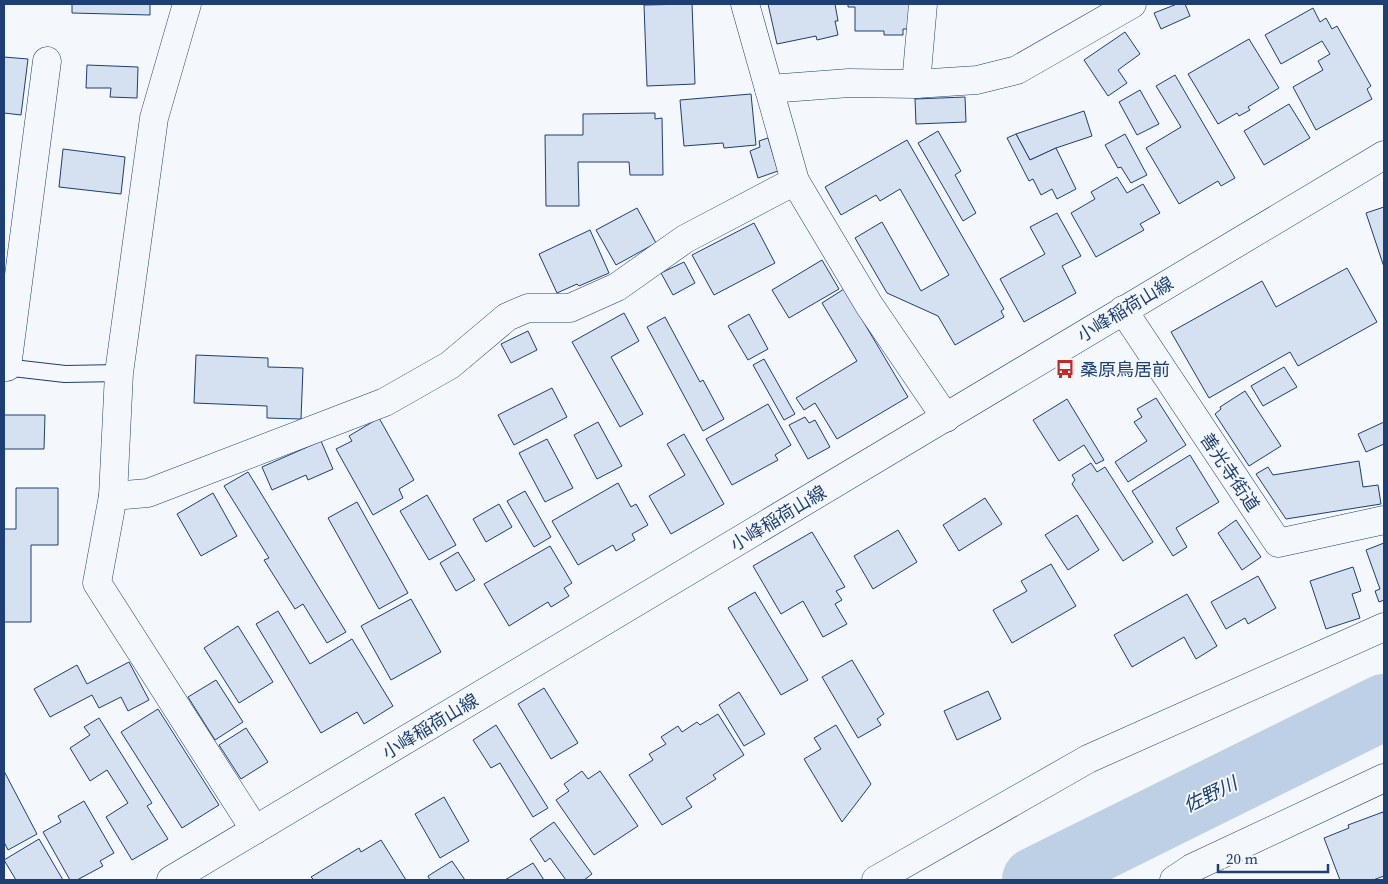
<svg xmlns="http://www.w3.org/2000/svg" width="1388" height="884" viewBox="0 0 1388 884" font-family="'Source Serif 4','Noto Sans JP',serif">
  <style>
    .lines { fill: none; stroke-linecap: round; stroke-linejoin: round }
    .river { stroke: #bed0e5; stroke-width: 66 }
    .building { fill: #d5e0f0; stroke: #1d3f73 }
    .lane-casing { stroke: #1d3f73; stroke-width: 18 }
    .street-casing { stroke: #1d3f73; stroke-width: 29 }
    .secondary-casing { stroke: #1d3f73; stroke-width: 29 }
    .lane { stroke: #f4f7fb; stroke-width: 16 }
    .street { stroke: #f4f7fb; stroke-width: 28 }
    .secondary { stroke: #f4f7fb; stroke-width: 28 }
    .labels { text-anchor: middle; dominant-baseline: central; stroke-width: 4; stroke-linejoin: round; paint-order: stroke }
    .street-label { font-size: 18px; fill: #1d3f73; stroke: #f4f7fb }
    .poi-label { font-size: 18px; fill: #1d3f73; stroke: #f4f7fb; text-anchor: start }
    .water-label { font-size: 19px; font-style: italic; fill: #1d3f73; stroke: #f4f7fb }
  </style>
  <rect width="100%" height="100%" fill="#f4f7fb"/>
  <g class="lines">
    <polyline class="river" points="1035,880 1384,707"/>
  </g>
  <g class="building">
    <polygon points="72,4 150,4 150,15 72,13"/>
    <polygon points="692,4 695,84 647,86 644,5"/>
    <polygon points="768,4 835,4 838,21 835,21 838,35 817,40 816,36 777,44"/>
    <polygon points="848,4 911,4 911,29 903,29 903,35 884,35 884,31 855,31 855,7 848,7"/>
    <polygon points="1177,4 1185,4 1190,16 1161,29 1154,13"/>
    <polygon points="1313,8 1320,22 1326,18 1332,29 1337,26 1371,86 1367,89 1372,99 1316,130 1293,87 1323,70 1318,61 1330,54 1322,41 1281,64 1265,35"/>
    <polygon points="1125,32 1140,54 1118,70 1127,83 1108,96 1084,60"/>
    <polygon points="1249,39 1279,88 1248,107 1250,110 1239,116 1237,113 1218,124 1188,74"/>
    <polygon points="4,57 28,59 21,115 4,113"/>
    <polygon points="87,65 138,67 137,98 110,97 111,88 86,88"/>
    <polygon points="1175,75 1235,178 1221,186 1218,181 1179,204 1146,148 1181,127 1156,86"/>
    <polygon points="1140,90 1159,124 1137,135 1119,102"/>
    <polygon points="751,94 756,145 724,148 723,143 684,146 680,100"/>
    <polygon points="965,97 966,122 916,124 915,99"/>
    <polygon points="1289,104 1310,138 1264,165 1244,131"/>
    <polygon points="1084,111 1092,136 1056,148 1030,160 1016,134"/>
    <polygon points="655,113 655,119 662,118 663,175 630,175 629,162 578,162 579,206 546,206 545,135 583,135 583,114"/>
    <polygon points="938,131 961,171 955,175 976,213 963,221 918,143"/>
    <polygon points="1016,134 1030,160 1056,148 1076,189 1057,199 1052,189 1041,195 1033,179 1029,181 1007,138"/>
    <polygon points="1125,134 1147,175 1131,183 1121,167 1118,168 1105,145"/>
    <polygon points="768,138 778,171 758,178 750,151 760,147 759,141"/>
    <polygon points="907,140 1004,309 1001,311 1004,317 955,345 938,316 887,293 855,238 882,222 921,291 949,275 900,189 880,201 876,195 841,215 825,187"/>
    <polygon points="63,149 125,157 121,194 59,187"/>
    <polygon points="1117,177 1127,193 1143,184 1160,213 1140,224 1144,230 1096,257 1071,213 1095,199 1091,192"/>
    <polygon points="1384,207 1384,267 1366,213"/>
    <polygon points="637,208 656,243 616,265 596,230"/>
    <polygon points="1057,213 1081,256 1062,266 1076,293 1024,322 1000,279 1045,254 1030,227"/>
    <polygon points="754,223 775,263 714,295 692,255"/>
    <polygon points="590,230 609,273 579,286 577,284 557,293 539,254"/>
    <polygon points="822,260 839,289 789,318 772,290"/>
    <polygon points="684,262 695,283 673,295 661,273"/>
    <polygon points="1347,268 1377,322 1298,366 1290,352 1209,398 1171,332 1262,281 1276,307"/>
    <polygon points="844,289 908,397 837,439 815,403 804,410 796,398 857,361 822,303"/>
    <polygon points="624,313 639,341 611,357 643,414 620,427 572,342"/>
    <polygon points="749,314 768,349 748,360 728,326"/>
    <polygon points="665,317 700,382 703,380 724,419 703,431 647,327"/>
    <polygon points="528,331 537,350 511,363 501,344"/>
    <polygon points="196,355 268,358 268,367 303,368 301,419 267,418 267,406 194,403"/>
    <polygon points="764,359 795,414 784,420 753,365"/>
    <polygon points="1284,367 1297,387 1263,406 1251,386"/>
    <polygon points="552,388 567,417 514,445 498,415"/>
    <polygon points="1245,391 1281,446 1249,466 1215,414 1221,409 1220,407"/>
    <polygon points="1156,398 1186,445 1128,482 1115,462 1147,441 1134,422 1142,417 1137,409"/>
    <polygon points="1067,399 1104,460 1096,464 1084,445 1059,461 1033,420"/>
    <polygon points="768,404 791,445 775,455 778,460 732,485 706,439"/>
    <polygon points="4,415 45,415 44,449 4,449"/>
    <polygon points="805,417 809,423 815,420 830,447 808,459 789,425"/>
    <polygon points="379,418 414,480 399,489 403,498 373,515 336,449 352,441 349,436"/>
    <polygon points="598,422 622,466 597,479 574,435"/>
    <polygon points="1384,422 1384,444 1366,452 1358,434"/>
    <polygon points="684,434 724,504 671,534 649,496 685,475 667,444"/>
    <polygon points="547,439 573,488 545,502 519,453"/>
    <polygon points="321,441 333,469 308,480 306,475 272,490 262,467"/>
    <polygon points="1190,455 1219,502 1176,528 1187,547 1173,556 1132,491"/>
    <polygon points="1359,461 1363,487 1378,485 1381,504 1286,519 1256,474 1268,467 1273,475"/>
    <polygon points="1091,463 1097,472 1105,467 1153,542 1123,561 1072,484 1075,480 1072,475"/>
    <polygon points="248,472 346,632 327,643 303,604 295,609 264,560 269,558 224,486"/>
    <polygon points="618,483 631,507 636,504 648,525 632,534 635,540 616,551 613,545 578,565 552,521"/>
    <polygon points="16,488 58,488 58,545 31,545 31,622 4,622 4,529 16,529"/>
    <polygon points="525,491 551,537 534,547 507,501"/>
    <polygon points="213,493 237,536 201,556 177,514"/>
    <polygon points="427,495 456,545 429,560 400,511"/>
    <polygon points="985,498 1002,524 959,551 943,525"/>
    <polygon points="357,502 408,593 379,609 328,518"/>
    <polygon points="499,504 512,527 486,542 473,519"/>
    <polygon points="1077,515 1099,550 1068,570 1045,535"/>
    <polygon points="1236,520 1261,557 1242,570 1218,533"/>
    <polygon points="898,530 917,562 873,589 854,556"/>
    <polygon points="812,532 845,587 836,591 842,600 835,604 847,624 823,637 803,601 781,614 753,566"/>
    <polygon points="1384,543 1384,600 1379,602 1375,591 1380,589 1366,550"/>
    <polygon points="550,546 572,583 564,588 569,596 551,607 548,602 509,626 484,584"/>
    <polygon points="458,552 475,580 456,591 440,563"/>
    <polygon points="1051,564 1076,606 1012,643 993,610 1027,591 1021,581"/>
    <polygon points="1353,567 1361,591 1352,594 1360,618 1326,629 1310,581"/>
    <polygon points="1258,576 1276,608 1248,624 1245,618 1226,629 1211,602"/>
    <polygon points="755,592 808,680 781,695 728,608"/>
    <polygon points="1187,594 1217,646 1196,659 1184,637 1132,667 1114,635"/>
    <polygon points="411,599 441,652 391,680 361,626"/>
    <polygon points="278,611 310,664 352,639 393,706 364,724 357,712 321,733 256,624"/>
    <polygon points="238,626 273,682 239,703 204,648"/>
    <polygon points="852,660 884,714 877,719 881,725 858,738 822,677"/>
    <polygon points="129,662 149,700 128,711 121,697 99,708 92,695 50,717 34,689 77,665 87,684"/>
    <polygon points="216,680 243,722 215,740 188,697"/>
    <polygon points="544,688 578,743 551,759 518,704"/>
    <polygon points="988,691 1001,719 957,740 944,711"/>
    <polygon points="739,692 765,734 744,746 719,705"/>
    <polygon points="158,709 219,805 182,828 121,732"/>
    <polygon points="718,714 744,755 713,775 716,779 686,798 692,807 662,825 629,775 653,760 649,754 666,744 661,737 678,726 682,732 697,722 700,725"/>
    <polygon points="99,718 152,803 147,806 168,839 132,860 106,817 128,803 107,770 90,781 70,748 90,735 84,727"/>
    <polygon points="496,725 548,808 533,817 500,763 491,768 473,740"/>
    <polygon points="836,725 871,784 842,822 804,759 821,749 814,738"/>
    <polygon points="246,728 268,762 241,779 219,745"/>
    <polygon points="4,771 37,834 8,850 4,842"/>
    <polygon points="582,771 588,779 600,771 638,826 594,855 556,800 569,791 564,784"/>
    <polygon points="444,797 469,841 440,858 415,814"/>
    <polygon points="84,801 114,853 100,861 103,866 77,880 70,880 43,832 61,822 58,816"/>
    <polygon points="1383,812 1384,816 1384,876 1373,880 1340,880 1324,838 1349,828 1348,825"/>
    <polygon points="554,822 592,874 584,880 566,880 550,858 545,862 530,839"/>
    <polygon points="39,839 63,880 16,880 4,860"/>
    <polygon points="381,840 406,880 314,880 311,877 359,848 361,852"/>
    <polygon points="452,861 465,880 430,880 428,876"/>
    <polygon points="533,863 544,880 505,880"/>
  </g>
  <g class="lines">
    <g class="lane-casing">
      <polyline id="lane" points="4,367 65,374 119,373"/>
    </g>
    <g class="street-casing">
      <g id="street">
        <polyline points="745,4 795,181 869,305 946,418"/>
        <polyline points="916,84 923,4"/>
        <polyline points="769,89 849,83 916,84 977,80 1017,70 1132,4"/>
        <polyline points="1123,310 1278,543 1384,520"/>
        <polyline points="7,367 47,61"/>
        <polyline points="113,496 119,373 154,118 187,4"/>
        <polyline points="255,830 97,583 113,496 148,493 385,402 450,365 507,317 528,308 570,308 617,287 685,239 795,181"/>
        <polyline points="876,880 1088,759 1384,627"/>
        <polyline points="1174,880 1192,868 1384,778"/>
      </g>
    </g>
    <g class="secondary-casing">
      <polyline id="secondary" points="171,880 1384,155"/>
    </g>
    <use href="#lane" class="lane"/>
    <use href="#street" class="street"/>
    <use href="#secondary" class="secondary"/>
  </g>
  <defs>
    <g id="bus-bare" transform="scale(1.5)"><path d="M-5-6H5V4H4V6H2V4H-2V6H-4V4H-5ZM-3.5-4V0h7V-4ZM-3.5 1.2v1.5H-2V1.2ZM2 1.2v1.5H3.5V1.2Z" fill="#c62828" stroke="#f4f7fb" stroke-width="2.5" paint-order="stroke"/></g>
  </defs>
  <g fill-rule="evenodd">
    <use href="#bus-bare" x="1065" y="369"/>
  </g>
  <g class="labels">
    <g class="street-label">
      <text transform="translate(1125 309) rotate(-31)">小峰稲荷山線</text>
      <text transform="translate(1230 472) rotate(56)">善光寺街道</text>
      <text transform="translate(778 518) rotate(-31)">小峰稲荷山線</text>
      <text transform="translate(430 726) rotate(-31)">小峰稲荷山線</text>
    </g>
    <g class="poi-label">
      <text x="1080" y="369">桑原鳥居前</text>
    </g>
    <g class="water-label">
      <text transform="translate(1210 794) rotate(-26)">佐野川</text>
    </g>
  </g>
  <rect width="1388" height="884" fill="none" stroke="#1d3f73" stroke-width="10"/>
  <path d="M1218 864v8h110v-8" fill="none" stroke="#1d3f73" stroke-width="2.5"/>
  <text x="1226" y="864" font-size="15" fill="#1d3f73" stroke="#f4f7fb" stroke-width="4" paint-order="stroke">20 m</text>
</svg>
